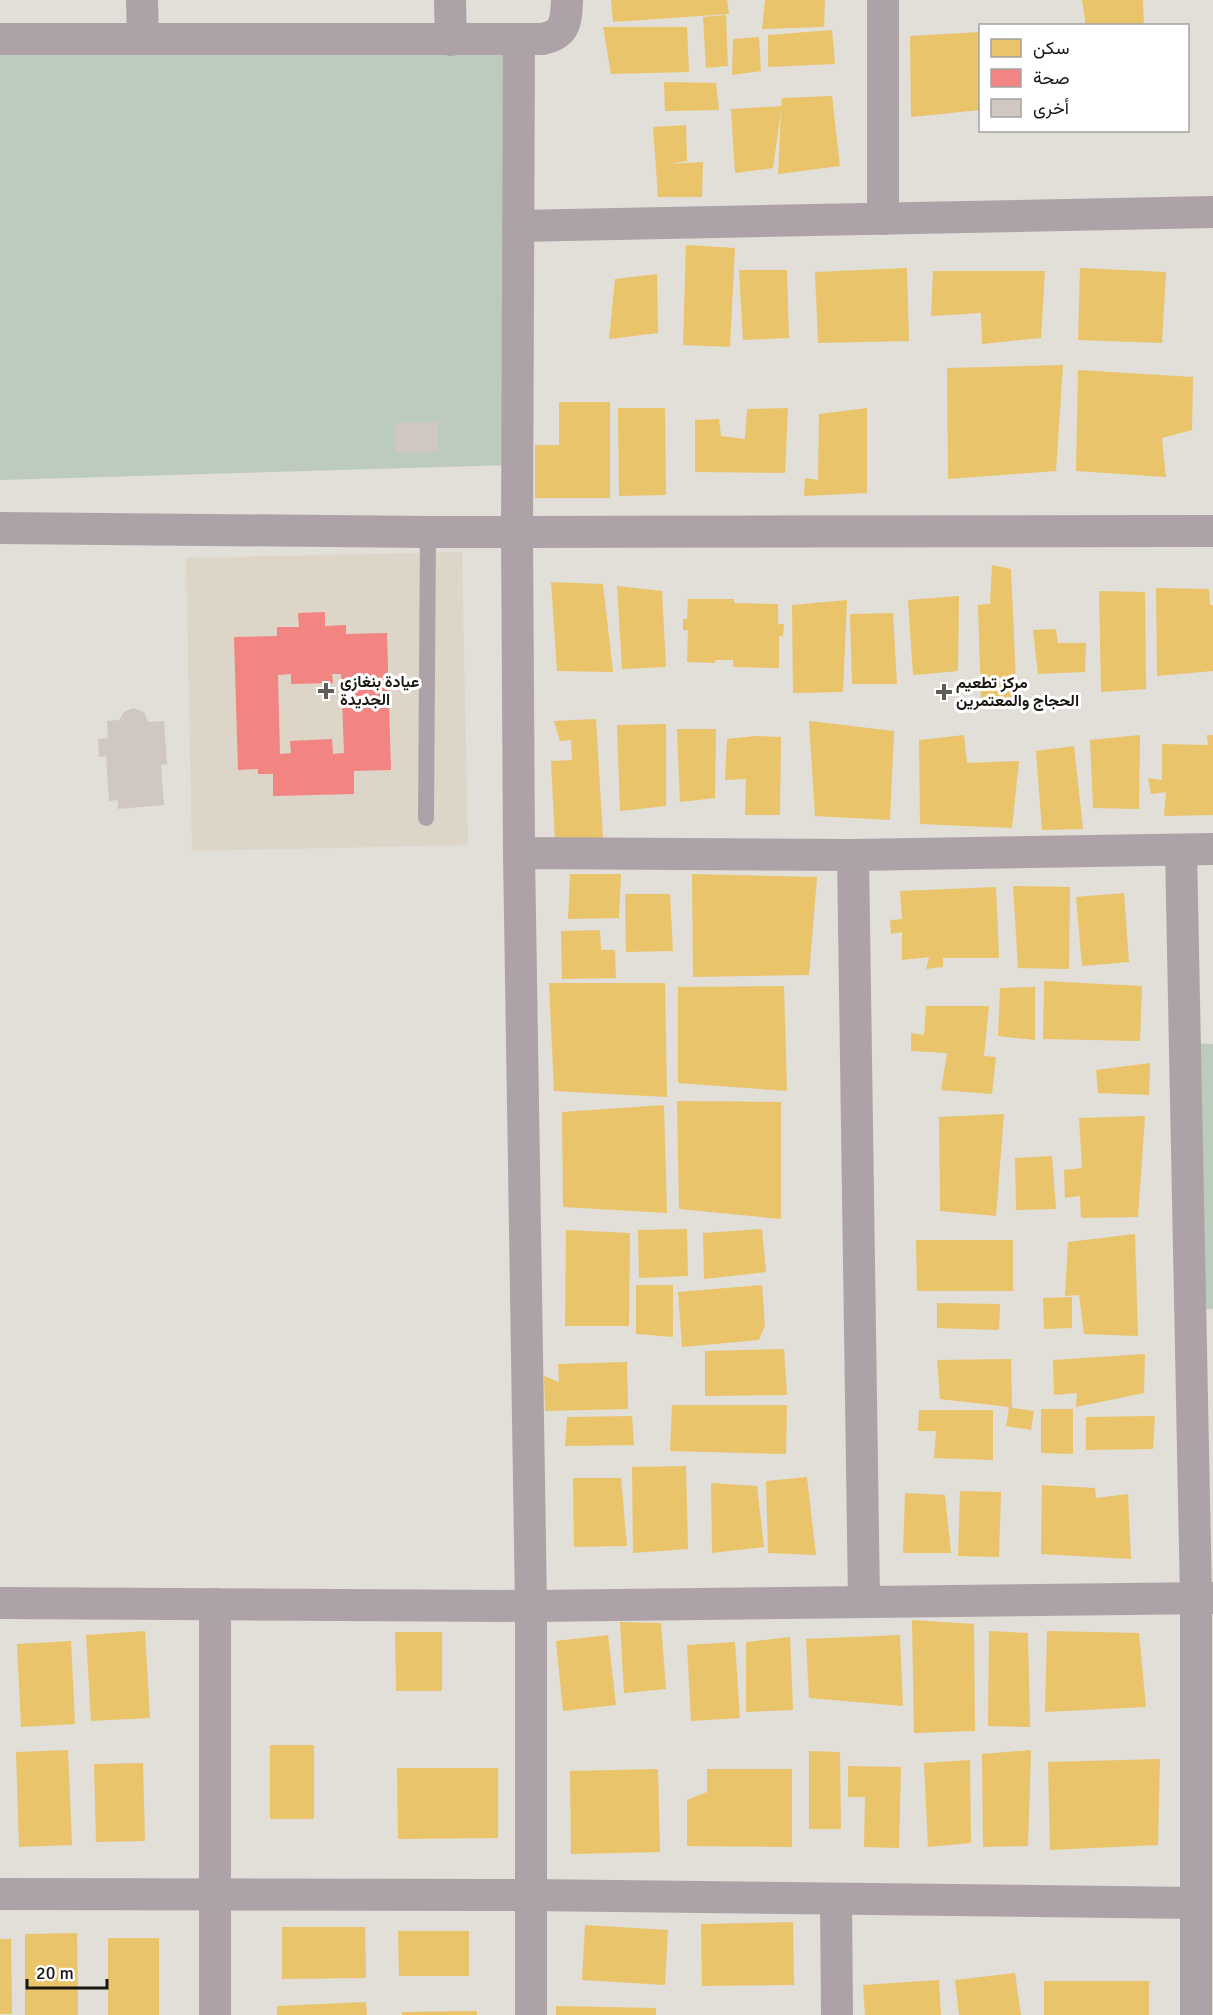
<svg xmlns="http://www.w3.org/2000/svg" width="1213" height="2015" viewBox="0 0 1213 2015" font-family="Signika,Vazirmatn,sans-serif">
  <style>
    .built { fill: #ddd5c8 }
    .green { fill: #bccbbb }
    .homes { fill: #e9c46a }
    .health { fill: #f28482; fill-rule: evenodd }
    .building { fill: #d0c6c2 }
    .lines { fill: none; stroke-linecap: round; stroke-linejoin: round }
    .lane { stroke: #ada2a8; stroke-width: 16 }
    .street { stroke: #ada2a8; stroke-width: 32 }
    .poi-dot { fill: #615d59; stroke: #fff; stroke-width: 2 }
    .labels { text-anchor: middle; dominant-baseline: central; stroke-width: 6; stroke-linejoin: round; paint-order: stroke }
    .poi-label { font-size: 16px; font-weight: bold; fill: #1b1814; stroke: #fff; text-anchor: start }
  </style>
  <rect width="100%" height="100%" fill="#e2ded8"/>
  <polygon class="built" points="462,552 468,845 192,851 186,558"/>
  <g class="green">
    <polygon points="514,43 510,465 0,480 0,50"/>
    <polygon points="1187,1043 1213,1044 1213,1309 1191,1309"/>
  </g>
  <g class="homes">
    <polygon points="611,0 727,0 729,14 613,22"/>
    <polygon points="765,0 825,0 824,27 762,29"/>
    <polygon points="1082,0 1143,0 1144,26 1086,26"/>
    <polygon points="726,15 728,66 706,68 703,17"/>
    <polygon points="603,27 687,27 689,72 611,74"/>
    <polygon points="832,30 835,64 768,67 768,35"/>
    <polygon points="980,32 980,110 911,117 910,36"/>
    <polygon points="759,37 761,71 732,75 733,39"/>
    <polygon points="664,82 716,83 719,110 665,111"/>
    <polygon points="832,96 840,166 778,174 781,111 773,168 735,173 731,109 781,106 782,98"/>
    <polygon points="686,125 687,161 669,164 703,162 702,197 658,197 653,127"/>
    <polygon points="686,245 735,248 730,347 683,345"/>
    <polygon points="907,268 909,341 818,343 815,272"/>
    <polygon points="1080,268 1166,272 1162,343 1078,340"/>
    <polygon points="739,270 787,270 789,338 743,340"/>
    <polygon points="933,271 1045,271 1041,338 982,344 981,313 931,316"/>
    <polygon points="657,274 658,333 609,339 615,279"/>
    <polygon points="1063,365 1056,471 948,479 947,368"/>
    <polygon points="1078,370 1193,377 1192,430 1162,438 1166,477 1076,471"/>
    <polygon points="559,402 610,402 610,498 535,498 535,445 559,445"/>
    <polygon points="618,408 665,408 666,495 619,496"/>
    <polygon points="788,408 785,473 695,472 695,420 719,419 721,436 745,439 747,409"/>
    <polygon points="867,408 867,493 804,496 805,478 818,480 819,414"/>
    <polygon points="992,565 1011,569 1017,706 981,703 978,605 990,604"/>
    <polygon points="551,582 603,584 613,672 557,671"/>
    <polygon points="617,586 662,591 666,667 622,669"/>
    <polygon points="1156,588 1209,589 1210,605 1213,605 1213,671 1157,676"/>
    <polygon points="1099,591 1145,592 1146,689 1101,692"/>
    <polygon points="959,596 958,671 913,675 908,600"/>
    <polygon points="688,599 734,599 734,603 778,604 778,624 784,624 783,636 779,636 779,668 733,667 733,660 715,660 715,663 687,662 688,630 683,630 683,619 687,619"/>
    <polygon points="847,600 843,692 793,693 792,605"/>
    <polygon points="893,613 897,684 852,684 850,614"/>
    <polygon points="1056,629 1058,643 1086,643 1085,672 1038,674 1033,630"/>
    <polygon points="596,719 603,838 555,841 551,761 572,760 571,740 560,741 554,721"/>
    <polygon points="809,721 894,731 890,820 815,816"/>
    <polygon points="666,724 666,806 620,811 617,725"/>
    <polygon points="677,729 716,729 715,798 680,802"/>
    <polygon points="964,735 967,763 1019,761 1012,828 920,824 919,740"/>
    <polygon points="1140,735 1139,809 1093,808 1090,740"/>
    <polygon points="1207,735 1213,735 1213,815 1164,816 1166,792 1151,794 1148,778 1162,780 1162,744 1208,745"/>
    <polygon points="755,736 781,737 780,815 745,815 746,779 725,780 727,739"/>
    <polygon points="1074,746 1083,829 1042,830 1036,751"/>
    <polygon points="570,874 621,874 619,918 568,919"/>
    <polygon points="692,874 817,877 809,975 693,977"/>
    <polygon points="1013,886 1070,887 1069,969 1018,968"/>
    <polygon points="996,887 999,958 943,958 943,967 926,969 929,957 902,960 902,932 891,934 890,920 902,919 900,891"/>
    <polygon points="1124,893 1129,962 1082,966 1076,897"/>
    <polygon points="625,894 670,894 673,951 626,952"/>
    <polygon points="600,930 601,950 615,950 616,978 562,979 561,931"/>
    <polygon points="1044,981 1142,986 1140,1041 1043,1039"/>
    <polygon points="549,983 665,983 667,1097 554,1091"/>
    <polygon points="784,986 787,1091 678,1083 678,987"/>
    <polygon points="1035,987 1035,1040 998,1036 1000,988"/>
    <polygon points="926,1006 989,1006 984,1056 996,1057 992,1094 941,1090 947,1053 911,1051 911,1033 924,1035"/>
    <polygon points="1150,1063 1149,1095 1098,1093 1096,1070"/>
    <polygon points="677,1101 781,1102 781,1219 679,1209"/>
    <polygon points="664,1105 667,1213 563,1207 562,1112"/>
    <polygon points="1004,1114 996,1216 940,1211 939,1117"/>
    <polygon points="1145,1116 1138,1217 1081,1218 1080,1196 1065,1198 1064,1170 1082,1168 1079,1118"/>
    <polygon points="1052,1156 1056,1209 1016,1210 1015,1158"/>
    <polygon points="687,1229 688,1276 639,1278 638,1230"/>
    <polygon points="762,1229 766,1272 704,1279 703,1233"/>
    <polygon points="566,1230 630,1233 629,1326 565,1326"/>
    <polygon points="1135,1234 1138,1336 1084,1334 1079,1295 1065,1296 1068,1242"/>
    <polygon points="916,1240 1013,1240 1013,1291 917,1291"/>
    <polygon points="636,1285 673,1285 673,1337 636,1334"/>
    <polygon points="762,1285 765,1325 759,1340 682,1347 678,1292"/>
    <polygon points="1072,1297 1072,1328 1044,1329 1043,1298"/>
    <polygon points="937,1303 1000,1304 999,1330 937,1328"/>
    <polygon points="784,1349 787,1395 705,1396 705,1351"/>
    <polygon points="1145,1354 1144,1393 1076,1407 1077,1393 1054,1395 1053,1360"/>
    <polygon points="1011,1359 1012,1408 1034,1411 1031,1430 1006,1426 1009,1407 940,1399 937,1360"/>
    <polygon points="627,1362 628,1409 545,1411 544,1376 559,1382 558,1364"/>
    <polygon points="672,1405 787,1405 786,1454 670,1451"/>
    <polygon points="1041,1409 1073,1409 1073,1454 1041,1453"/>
    <polygon points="919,1410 993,1410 993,1460 934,1458 936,1431 918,1431"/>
    <polygon points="632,1416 634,1445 565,1446 567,1417"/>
    <polygon points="1155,1416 1153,1449 1086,1450 1086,1417"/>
    <polygon points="686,1466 688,1549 633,1553 632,1467"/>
    <polygon points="807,1477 816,1555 768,1553 766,1481"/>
    <polygon points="573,1478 621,1478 627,1546 574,1547"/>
    <polygon points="711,1483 757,1486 764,1547 712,1553"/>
    <polygon points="1042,1485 1095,1488 1096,1498 1128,1494 1131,1559 1041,1554"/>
    <polygon points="960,1491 1001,1492 999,1557 958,1556"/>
    <polygon points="905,1493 945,1495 951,1553 903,1553"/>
    <polygon points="912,1620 974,1624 975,1731 914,1733"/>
    <polygon points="620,1622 661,1623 666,1689 624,1693"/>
    <polygon points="145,1631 150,1718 91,1721 86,1635"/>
    <polygon points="989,1631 1028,1633 1030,1727 988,1726"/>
    <polygon points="1047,1631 1139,1633 1146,1707 1045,1712"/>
    <polygon points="395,1632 442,1632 442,1691 396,1691"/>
    <polygon points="608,1635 616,1705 563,1711 556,1641"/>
    <polygon points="900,1635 903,1706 809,1698 806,1639"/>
    <polygon points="790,1637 793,1710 746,1712 746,1642"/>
    <polygon points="71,1641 75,1724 21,1727 17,1644"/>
    <polygon points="735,1642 740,1718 691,1721 687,1645"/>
    <rect x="270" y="1745" width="44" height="74"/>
    <polygon points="68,1750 72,1845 19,1847 16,1752"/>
    <polygon points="1031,1750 1028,1846 983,1847 982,1754"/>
    <polygon points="809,1751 840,1752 841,1829 809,1829"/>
    <polygon points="1160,1759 1158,1845 1050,1850 1048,1762"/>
    <polygon points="970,1760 971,1843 928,1847 924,1763"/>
    <polygon points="143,1763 145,1841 96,1842 94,1764"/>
    <polygon points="848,1766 901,1767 899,1848 864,1847 865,1797 848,1797"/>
    <polygon points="397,1768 498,1768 498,1838 398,1839"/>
    <polygon points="658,1769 660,1852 571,1854 570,1771"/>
    <polygon points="707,1769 792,1769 792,1847 687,1846 687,1800 707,1792"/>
    <polygon points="793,1922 794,1985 702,1986 701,1924"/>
    <polygon points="585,1925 668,1930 665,1985 582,1980"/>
    <polygon points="282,1927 365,1927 366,1978 282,1979"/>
    <polygon points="398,1931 469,1931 469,1976 399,1976"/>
    <polygon points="77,1933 78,2015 25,2015 25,1934"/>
    <rect x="108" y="1938" width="51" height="77"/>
    <polygon points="0,1939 11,1939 12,2014 0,2014"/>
    <polygon points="1015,1973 1021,2015 959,2015 955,1980"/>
    <polygon points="939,1980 941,2015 865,2015 863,1985"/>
    <rect x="1044" y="1981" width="105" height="34"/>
    <polygon points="366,2002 367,2015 277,2015 277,2006"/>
    <polygon points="556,2006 656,2008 656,2015 556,2015"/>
    <polygon points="477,2011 477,2015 402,2015 402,2012"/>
  </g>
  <path class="health" d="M 325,612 L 325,626 L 346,625 L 346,634 L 387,633 L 391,770 L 354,771 L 354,794 L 273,796 L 273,774 L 258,774 L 258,769 L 238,770 L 234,637 L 277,636 L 277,627 L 299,627 L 298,613 ZM 291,674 L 291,684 L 333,683 L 332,674 L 341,674 L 344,753 L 333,754 L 332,739 L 290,741 L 291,753 L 280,754 L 278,675 Z"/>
  <g class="building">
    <polygon points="438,422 438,452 396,453 395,423"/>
    <polygon points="133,708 144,712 148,722 164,721 167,764 161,765 164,805 118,809 118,800 109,801 106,756 99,757 98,739 108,738 107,721 119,720 124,712"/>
  </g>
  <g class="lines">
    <polyline class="lane" points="426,818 428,532"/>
    <g class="street">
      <polyline points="142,0 143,39"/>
      <polyline points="450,0 451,40"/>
      <polyline points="883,0 883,219"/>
      <path d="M 0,39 L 542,39 C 566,34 566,22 567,0"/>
      <polyline points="519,40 517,532 519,853"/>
      <polyline points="518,226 1213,212"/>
      <polyline points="0,528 428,532 1213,531"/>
      <polyline points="1181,850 1196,1599 1196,2015"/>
      <polyline points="853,855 864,1602"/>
      <polyline points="0,1603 531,1606 1213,1598"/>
      <polyline points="215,1604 215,2015"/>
      <polyline points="0,1894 530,1895 1196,1903"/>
      <polyline points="836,1899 837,2015"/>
      <polyline points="531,2015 531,1606 519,853 853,855 1213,849"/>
    </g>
  </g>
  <g class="poi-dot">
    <path d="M323 682h6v6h6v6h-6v6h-6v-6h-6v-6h6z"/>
    <path d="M941 683h6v6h6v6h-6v6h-6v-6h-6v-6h6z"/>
  </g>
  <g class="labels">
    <g class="poi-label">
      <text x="340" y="682">عيادة بنغازي<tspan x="340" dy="18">الجديدة</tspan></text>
      <text x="956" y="683">مركز تطعيم<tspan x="956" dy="18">الحجاج والمعتمرين</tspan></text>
    </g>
  </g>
  <rect x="979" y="24" width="210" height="108" fill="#ffffff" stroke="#a4a3a1" stroke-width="1.5"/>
  <rect x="991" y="39" width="30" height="18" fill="#e9c46a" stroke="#a4a3a1" stroke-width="1.5"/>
  <text x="1033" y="54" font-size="18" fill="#1b1814">سكن</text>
  <rect x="991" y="69" width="30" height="18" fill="#f28482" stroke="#a4a3a1" stroke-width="1.5"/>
  <text x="1033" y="84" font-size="18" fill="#1b1814">صحة</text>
  <rect x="991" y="99" width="30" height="18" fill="#d0c6c2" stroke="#a4a3a1" stroke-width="1.5"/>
  <text x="1033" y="114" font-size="18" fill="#1b1814">أخرى</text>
  <path d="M27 1979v9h80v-9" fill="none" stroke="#1b1814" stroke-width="3"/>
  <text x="36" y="1979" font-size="18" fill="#1b1814" stroke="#ffffff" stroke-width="4.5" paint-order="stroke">20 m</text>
</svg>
